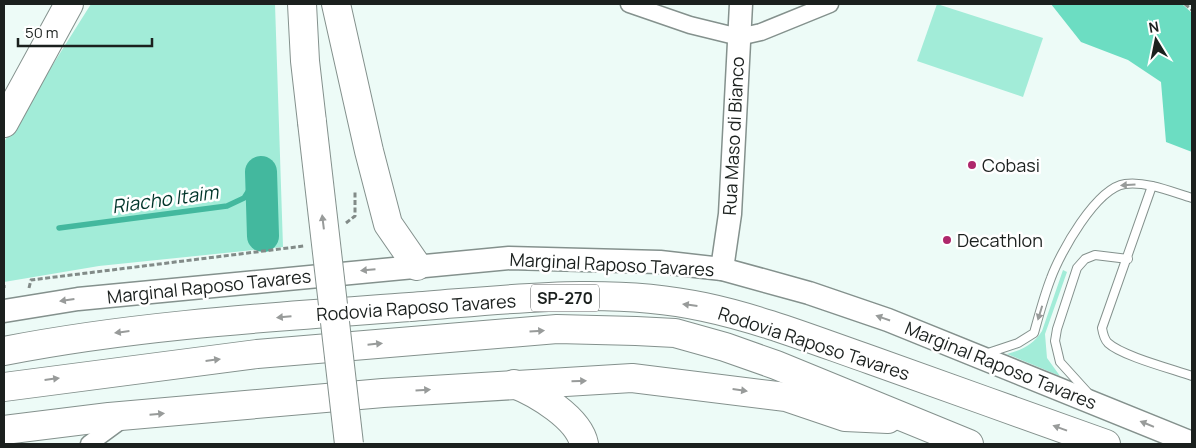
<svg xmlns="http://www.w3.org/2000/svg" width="1196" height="448" viewBox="0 0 1196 448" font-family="Manrope,sans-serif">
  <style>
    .green { fill: #a2ecd8 }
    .forest { fill: #6cddc2 }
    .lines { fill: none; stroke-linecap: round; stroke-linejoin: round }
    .stream { stroke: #43b89e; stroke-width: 5.5 }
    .river { stroke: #43b89e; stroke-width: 32 }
    .lane-casing { stroke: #84918d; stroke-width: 10 }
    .street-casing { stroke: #84918d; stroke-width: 19 }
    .secondary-casing { stroke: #84918d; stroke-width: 25 }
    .highway-casing { stroke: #84918d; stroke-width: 30 }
    .path { stroke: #828b88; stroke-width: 3; stroke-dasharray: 5 2.5; stroke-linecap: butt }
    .lane { stroke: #fff; stroke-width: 8 }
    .street { stroke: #fff; stroke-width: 16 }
    .secondary { stroke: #fff; stroke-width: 22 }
    .highway { stroke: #fff; stroke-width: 28 }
    .highway-bridge-casing { stroke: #84918d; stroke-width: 30; stroke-linecap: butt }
    .highway-bridge { stroke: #fff; stroke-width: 28 }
    .oneway { fill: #989b9a }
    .poi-dot { fill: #ae276b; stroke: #fff; stroke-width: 2 }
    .labels { text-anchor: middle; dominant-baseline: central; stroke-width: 5; stroke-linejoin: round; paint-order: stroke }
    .shield { fill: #fff; stroke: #5f6362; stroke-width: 1 }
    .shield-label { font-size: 16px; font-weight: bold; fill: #1b201e }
    .street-label { font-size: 18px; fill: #1b201e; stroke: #fff }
    .poi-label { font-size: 18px; fill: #1b201e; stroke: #fff; text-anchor: start }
    .water-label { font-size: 19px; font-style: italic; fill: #00352a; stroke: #fff }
  </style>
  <rect width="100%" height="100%" fill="#edfbf7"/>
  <g class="green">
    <polygon points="91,4 275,4 283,247 99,266 4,282 4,142"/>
    <polygon points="937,4 1043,38 1023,97 917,61"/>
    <path d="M 1063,270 L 1067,272 L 1045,334 L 1047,358 L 1060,376 L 1007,354 C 1022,350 1033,345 1042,331 Z"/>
  </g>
  <polygon class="forest" points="1051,4 1182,4 1192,13 1192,152 1166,142 1161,82 1128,60 1081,42"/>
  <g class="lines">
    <polyline class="stream" points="59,228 227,206 244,198 261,172"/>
    <polyline class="river" points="261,172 263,236"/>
    <g class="lane-casing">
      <g id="lane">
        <path d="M 1152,186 L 1102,328 C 1103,334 1104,339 1108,343 C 1122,356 1172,369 1192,376"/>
        <path d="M 988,353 L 1018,343 L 1034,333 C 1039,315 1044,296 1051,278 C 1060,253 1096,188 1125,184 C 1146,181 1172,192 1192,198"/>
        <polyline points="1089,394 1060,362 1055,341 1057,329 1077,268 1085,259 1095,255 1128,259"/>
      </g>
    </g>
    <g class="street-casing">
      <g id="street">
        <polyline points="629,4 690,25 739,37 761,32 830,4"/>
        <polyline points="89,444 123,419"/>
      </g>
    </g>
    <g class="secondary-casing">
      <g id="secondary">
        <polyline points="722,269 730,214 741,4"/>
        <polyline points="4,311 78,299 509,258 660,262 722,269 809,293 888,320 1192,443"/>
      </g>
    </g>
    <g class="highway-casing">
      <g id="highway">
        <polyline points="302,4 305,61 312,122"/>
        <polyline points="336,4 369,151 388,224 417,266"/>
        <polyline points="4,123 69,4"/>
        <path d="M 4,351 C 137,325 274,317 410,307 C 506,300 608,286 704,307 C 761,319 816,341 871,360 C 949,388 1028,416 1106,444"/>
        <path d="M 514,384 C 537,393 579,418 584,444"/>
        <polyline points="4,387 257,354 557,329 636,331 675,333 725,347 776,365 969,444"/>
        <polyline points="4,430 109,417 383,393 632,378 786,397 845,417 888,419"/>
      </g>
    </g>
    <g class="path">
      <polyline points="1185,4 1192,10"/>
      <polyline points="346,223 355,216 355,191"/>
      <polyline points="4,285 4,288"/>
      <polyline points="29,288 31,280 304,246"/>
    </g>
    <use href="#lane" class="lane"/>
    <use href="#street" class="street"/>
    <use href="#secondary" class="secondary"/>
    <use href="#highway" class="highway"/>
    <g class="highway-bridge-casing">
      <polyline id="highway-bridge" points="312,122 349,444"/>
    </g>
    <use href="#highway-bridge" class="highway-bridge"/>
  </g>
  <defs><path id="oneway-solid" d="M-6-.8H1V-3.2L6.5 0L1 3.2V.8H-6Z" transform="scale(1.25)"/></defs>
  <g class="oneway">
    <use href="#oneway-solid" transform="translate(1128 185) rotate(177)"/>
    <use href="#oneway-solid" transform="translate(323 222) rotate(-97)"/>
    <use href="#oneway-solid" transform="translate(368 270) rotate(175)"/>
    <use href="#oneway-solid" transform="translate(67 300) rotate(172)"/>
    <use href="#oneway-solid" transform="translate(690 305) rotate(-173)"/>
    <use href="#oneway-solid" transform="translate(1040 313) rotate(107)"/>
    <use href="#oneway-solid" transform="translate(284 317) rotate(175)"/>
    <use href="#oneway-solid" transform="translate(883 318) rotate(-161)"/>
    <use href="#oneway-solid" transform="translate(537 331) rotate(-4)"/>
    <use href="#oneway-solid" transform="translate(122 332) rotate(173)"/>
    <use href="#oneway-solid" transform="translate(375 344) rotate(-6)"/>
    <use href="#oneway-solid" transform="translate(213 360) rotate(-7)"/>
    <use href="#oneway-solid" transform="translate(52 379) rotate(-7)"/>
    <use href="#oneway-solid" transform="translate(579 381) rotate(-2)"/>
    <use href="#oneway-solid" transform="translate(423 390) rotate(-4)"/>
    <use href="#oneway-solid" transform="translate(740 390) rotate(8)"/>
    <use href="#oneway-solid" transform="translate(157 414) rotate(-5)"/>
    <use href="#oneway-solid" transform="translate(1147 424) rotate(-158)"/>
    <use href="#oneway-solid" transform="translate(1060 428) rotate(-160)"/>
  </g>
  <g class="poi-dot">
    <circle cx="972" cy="165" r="5"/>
    <circle cx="947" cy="240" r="5"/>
  </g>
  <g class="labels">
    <rect class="shield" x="531" y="284.5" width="68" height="27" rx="4"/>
    <g class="shield-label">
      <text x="565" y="298">SP-270</text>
    </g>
    <g class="street-label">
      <text transform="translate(733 136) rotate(-87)">Rua Maso di Bianco</text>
      <text transform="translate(612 264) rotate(3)">Marginal Raposo Tavares</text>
      <text transform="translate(209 286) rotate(-6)">Marginal Raposo Tavares</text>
      <text transform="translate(416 307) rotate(-4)">Rodovia Raposo Tavares</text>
      <text transform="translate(814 343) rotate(18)">Rodovia Raposo Tavares</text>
      <text transform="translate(1001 365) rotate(22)">Marginal Raposo Tavares</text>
    </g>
    <g class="poi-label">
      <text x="982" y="165">Cobasi</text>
      <text x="957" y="240">Decathlon</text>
    </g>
    <g class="water-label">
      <text transform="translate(165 199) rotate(-8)">Riacho Itaim</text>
    </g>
  </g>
  <rect width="1196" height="448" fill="none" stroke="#1b201e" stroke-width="10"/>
  <g transform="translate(1156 40) rotate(350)" stroke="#ffffff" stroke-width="4" paint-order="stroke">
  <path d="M0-4L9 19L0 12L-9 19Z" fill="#1b201e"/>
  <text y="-8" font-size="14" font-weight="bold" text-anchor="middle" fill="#1b201e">N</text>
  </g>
  <path d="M18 38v8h134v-8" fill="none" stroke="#1b201e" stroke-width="2.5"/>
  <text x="25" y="38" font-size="15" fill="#1b201e" stroke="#ffffff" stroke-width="4" paint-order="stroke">50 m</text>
</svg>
